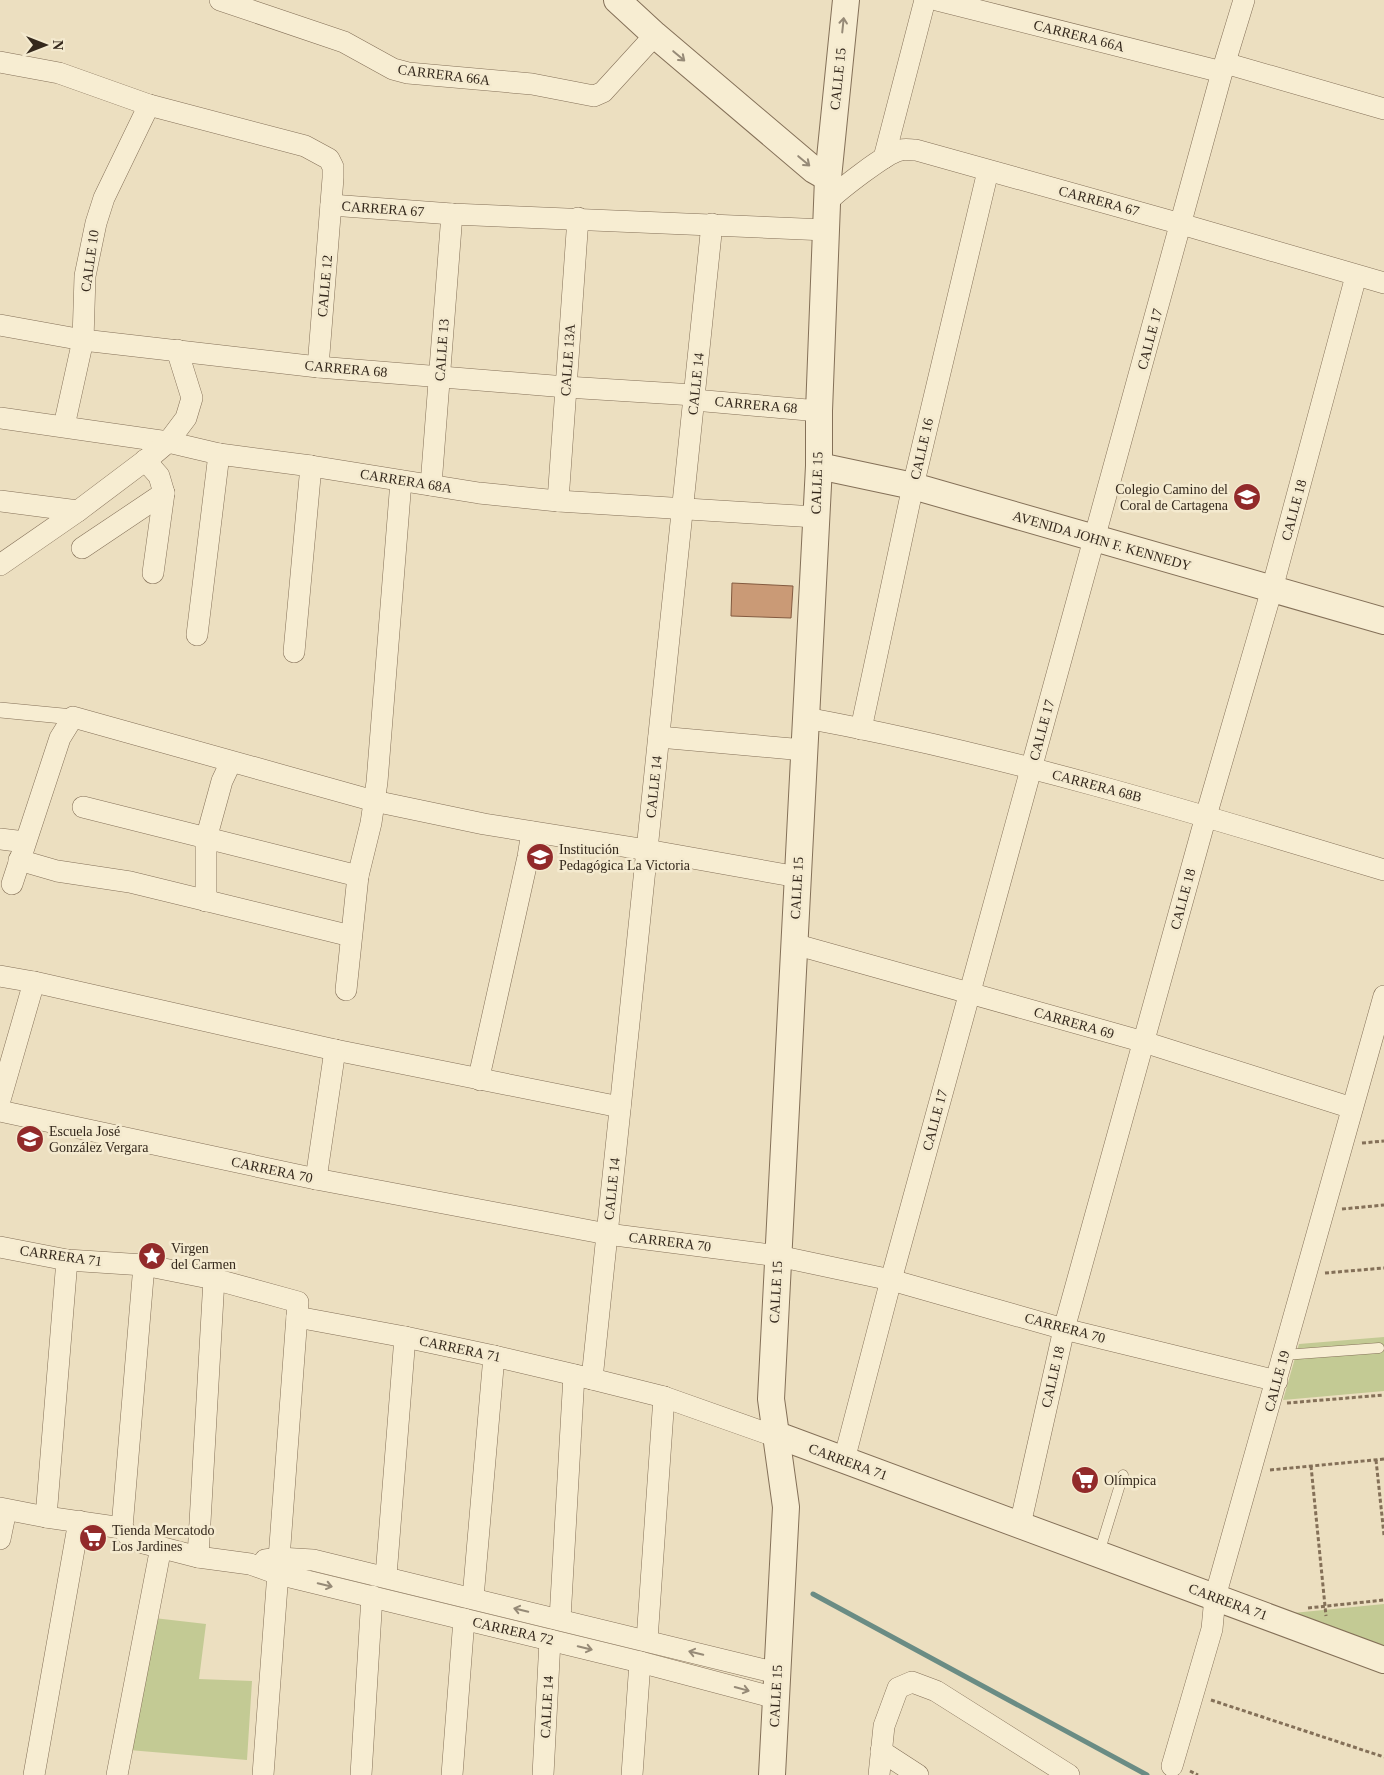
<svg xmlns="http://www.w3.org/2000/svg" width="1384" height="1775" viewBox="0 0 1384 1775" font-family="Georgia,serif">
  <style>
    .green { fill: #c3ca94 }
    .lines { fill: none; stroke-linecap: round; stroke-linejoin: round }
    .stream { stroke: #6a8c84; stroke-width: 5 }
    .building { fill: #ca9a76; stroke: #835a3f }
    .service-casing { stroke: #847058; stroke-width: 11 }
    .pedestrian-casing { stroke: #847058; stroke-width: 16 }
    .minor-casing { stroke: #847058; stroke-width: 22 }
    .tertiary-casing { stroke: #847058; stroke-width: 28 }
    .path { stroke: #847058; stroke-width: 3; stroke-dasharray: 4 2.5; stroke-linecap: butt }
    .service { stroke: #f7edd2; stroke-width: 10 }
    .pedestrian { stroke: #f7edd2; stroke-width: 15 }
    .minor { stroke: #f7edd2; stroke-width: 21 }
    .tertiary { stroke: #f7edd2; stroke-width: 26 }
    .oneway { stroke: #968a77 }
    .labels { text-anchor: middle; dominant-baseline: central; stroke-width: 5; stroke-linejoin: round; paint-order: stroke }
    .street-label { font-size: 14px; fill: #34281c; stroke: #f4eacf }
    .poi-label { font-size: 14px; fill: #34281c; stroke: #f4eacf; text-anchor: start }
  </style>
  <rect width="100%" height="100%" fill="#ecdfc0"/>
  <g class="green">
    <polygon points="1384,1337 1384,1391 1283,1400 1299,1344"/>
    <polygon points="1384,1604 1384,1648 1293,1613"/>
    <polygon points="154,1618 206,1624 199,1679 252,1681 247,1760 129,1750"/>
  </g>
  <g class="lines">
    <polyline class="stream" points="813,1594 1147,1775"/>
  </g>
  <polygon class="building" points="732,583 793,586 791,618 731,616"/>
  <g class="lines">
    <g class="service-casing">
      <g id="service">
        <polyline points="1284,1355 1379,1348"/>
        <polyline points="1099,1553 1123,1475"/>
      </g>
    </g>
    <g class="pedestrian-casing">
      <polyline id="pedestrian" points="0,710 73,717"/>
    </g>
    <g class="minor-casing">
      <g id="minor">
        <polyline points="220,0 344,42 393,69 408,73 532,84 594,96 603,92 655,35"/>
        <polyline points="937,0 1222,72"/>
        <polyline points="0,62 59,73 149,105 305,146 329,159 333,167 333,178 318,367"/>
        <polyline points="1225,63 1384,109"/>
        <polyline points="884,158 925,0"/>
        <path d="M 827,202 C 838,191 887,152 901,150 C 905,149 911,150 916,150 L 1181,224 L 1384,283"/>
        <polyline points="331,205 452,214 826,230"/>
        <polyline points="0,325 83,340 318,367 566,387 694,395"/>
        <polyline points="694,400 819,411"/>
        <polyline points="0,418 168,442 219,454 311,466 479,493 558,501 816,517"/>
        <polyline points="64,426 83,340 85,276 96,223 104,198 149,105"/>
        <polyline points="145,460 159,476 164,493 153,573"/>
        <polyline points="431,485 452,214"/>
        <polyline points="0,501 78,511"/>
        <polyline points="558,501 578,218"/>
        <polyline points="82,548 164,493"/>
        <polyline points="0,565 78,511 155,453 168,442 186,418 192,398 177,350"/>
        <polyline points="197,635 219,454"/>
        <polyline points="294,652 311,466"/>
        <path d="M 806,718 C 1002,754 1193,812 1384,870"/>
        <polyline points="861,729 913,486 988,171"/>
        <polyline points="659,737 804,750"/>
        <polyline points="83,807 358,876"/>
        <polyline points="0,839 25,842"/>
        <polyline points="19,860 57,871 130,882 351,936"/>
        <polyline points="12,884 60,738 73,717 374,801 484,824 647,850 798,877"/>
        <polyline points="206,901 206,839 222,781 231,762"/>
        <polyline points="794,944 1144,1042 1352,1108"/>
        <polyline points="0,976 34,982 335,1050 620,1107"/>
        <polyline points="346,990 358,876 371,823 377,782 401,481"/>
        <polyline points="480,1080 481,1068 528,857 532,832"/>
        <polyline points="0,1100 34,982"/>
        <polyline points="0,1111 316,1179 607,1234 778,1256 891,1280 1064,1329 1277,1381"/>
        <polyline points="316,1179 335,1050"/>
        <polyline points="0,1247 67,1260 144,1265 214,1279 298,1302 263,1775"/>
        <polyline points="297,1317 405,1337 494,1356 592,1379 664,1397 766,1433 777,1435"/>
        <polyline points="592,1379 712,224"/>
        <polyline points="844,1460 891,1280 1222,72 1244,0"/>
        <polyline points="0,1508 46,1517 122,1528 132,1540 198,1557 250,1564 278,1574 640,1662 776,1698"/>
        <polyline points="46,1517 67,1260"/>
        <polyline points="1020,1525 1064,1329 1206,816 1272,589 1356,276"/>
        <polyline points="122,1528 144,1265"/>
        <polyline points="0,1539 6,1510"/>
        <polyline points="198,1557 214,1279"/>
        <polyline points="265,1560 279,1558 313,1560 777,1673"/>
        <polyline points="386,1576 405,1337"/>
        <polyline points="473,1598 494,1356"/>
        <polyline points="560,1619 574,1375"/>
        <polyline points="647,1640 664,1397"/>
        <polyline points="881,1751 918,1775"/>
        <polyline points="1172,1766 1212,1629 1215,1597 1384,996"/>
        <polyline points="34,1775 79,1521"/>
        <polyline points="117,1775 161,1547"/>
        <polyline points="361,1775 372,1596"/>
        <polyline points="452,1775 464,1619"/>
        <polyline points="543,1775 550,1640"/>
        <polyline points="632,1775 640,1662"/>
        <polyline points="879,1775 884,1726 898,1688 912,1682 936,1691 1069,1775"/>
      </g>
    </g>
    <g class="tertiary-casing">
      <g id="tertiary">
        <polyline points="617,0 655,35 814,170 828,178"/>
        <polyline points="819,466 913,486 1384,621"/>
        <polyline points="777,1435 1384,1660"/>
        <polyline points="772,1775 786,1507 771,1399 819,466 819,411 828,178 846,0"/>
      </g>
    </g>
    <g class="path">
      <polyline points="1362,1143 1384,1141"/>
      <polyline points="1342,1209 1384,1205"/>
      <polyline points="1325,1273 1384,1268"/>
      <polyline points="1287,1403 1384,1395"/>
      <polyline points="1376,1460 1384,1535"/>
      <polyline points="1311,1466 1326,1616"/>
      <polyline points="1270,1470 1384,1459"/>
      <polyline points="1308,1608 1384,1600"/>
      <polyline points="1211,1700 1384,1757"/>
      <polyline points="1190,1771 1198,1775"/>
    </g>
    <use href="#service" class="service"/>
    <use href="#pedestrian" class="pedestrian"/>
    <use href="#minor" class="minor"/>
    <use href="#tertiary" class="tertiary"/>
  </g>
  <defs><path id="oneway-shaft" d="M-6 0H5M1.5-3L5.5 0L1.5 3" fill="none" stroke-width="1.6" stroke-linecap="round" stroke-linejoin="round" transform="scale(1.25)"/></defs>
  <g class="oneway">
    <use href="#oneway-shaft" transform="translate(843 25) rotate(-84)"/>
    <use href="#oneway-shaft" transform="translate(679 56) rotate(40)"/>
    <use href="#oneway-shaft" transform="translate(804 161) rotate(40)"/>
    <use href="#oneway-shaft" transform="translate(325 1585) rotate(13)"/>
    <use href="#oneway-shaft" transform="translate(521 1610) rotate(-166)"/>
    <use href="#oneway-shaft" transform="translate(585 1648) rotate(14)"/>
    <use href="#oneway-shaft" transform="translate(696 1653) rotate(-166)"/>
    <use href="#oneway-shaft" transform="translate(742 1689) rotate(15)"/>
  </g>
  <defs>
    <g id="school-disc" transform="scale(1.4375)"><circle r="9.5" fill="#922a2a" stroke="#f4eacf"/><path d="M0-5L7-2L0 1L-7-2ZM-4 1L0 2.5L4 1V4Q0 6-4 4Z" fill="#fff"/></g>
    <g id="sight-disc" transform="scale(1.4375)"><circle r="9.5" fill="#922a2a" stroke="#f4eacf"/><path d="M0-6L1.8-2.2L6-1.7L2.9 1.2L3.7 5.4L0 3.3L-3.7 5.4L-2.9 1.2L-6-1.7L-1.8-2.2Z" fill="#fff"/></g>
    <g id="supermarket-disc" transform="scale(1.4375)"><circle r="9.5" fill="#922a2a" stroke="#f4eacf"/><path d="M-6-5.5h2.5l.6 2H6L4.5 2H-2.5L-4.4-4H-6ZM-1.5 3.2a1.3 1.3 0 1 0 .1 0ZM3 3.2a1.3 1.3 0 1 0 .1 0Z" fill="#fff"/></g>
  </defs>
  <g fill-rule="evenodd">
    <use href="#school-disc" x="1247" y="497"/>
    <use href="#school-disc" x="540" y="857"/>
    <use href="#school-disc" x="30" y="1139"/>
    <use href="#sight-disc" x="152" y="1256"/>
    <use href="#supermarket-disc" x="1085" y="1480"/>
    <use href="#supermarket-disc" x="93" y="1538"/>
  </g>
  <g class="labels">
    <g class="street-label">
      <text transform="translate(1079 36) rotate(14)">CARRERA 66A</text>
      <text transform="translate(444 75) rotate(7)">CARRERA 66A</text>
      <text transform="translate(838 79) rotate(-84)">CALLE 15</text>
      <text transform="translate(1099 201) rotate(15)">CARRERA 67</text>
      <text transform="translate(383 209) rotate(4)">CARRERA 67</text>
      <text transform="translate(90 261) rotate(-82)">CALLE 10</text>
      <text transform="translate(325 286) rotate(-85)">CALLE 12</text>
      <text transform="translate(1150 339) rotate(-75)">CALLE 17</text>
      <text transform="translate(442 350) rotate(-86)">CALLE 13</text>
      <text transform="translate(568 360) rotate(-86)">CALLE 13A</text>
      <text transform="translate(346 369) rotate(5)">CARRERA 68</text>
      <text transform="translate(696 384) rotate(-84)">CALLE 14</text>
      <text transform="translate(756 405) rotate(5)">CARRERA 68</text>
      <text transform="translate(922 449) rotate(-77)">CALLE 16</text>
      <text transform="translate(406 481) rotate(9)">CARRERA 68A</text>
      <text transform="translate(817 483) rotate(-88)">CALLE 15</text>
      <text transform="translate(1294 510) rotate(-75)">CALLE 18</text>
      <text transform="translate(1102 541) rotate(16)">AVENIDA JOHN F. KENNEDY</text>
      <text transform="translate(1042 730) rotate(-75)">CALLE 17</text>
      <text transform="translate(1097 786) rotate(15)">CARRERA 68B</text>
      <text transform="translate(654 787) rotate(-84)">CALLE 14</text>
      <text transform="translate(797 888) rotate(-87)">CALLE 15</text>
      <text transform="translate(1183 899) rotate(-75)">CALLE 18</text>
      <text transform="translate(1074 1023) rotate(16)">CARRERA 69</text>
      <text transform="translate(935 1120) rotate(-75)">CALLE 17</text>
      <text transform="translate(272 1170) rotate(12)">CARRERA 70</text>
      <text transform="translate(612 1189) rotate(-84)">CALLE 14</text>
      <text transform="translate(670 1242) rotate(7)">CARRERA 70</text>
      <text transform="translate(61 1256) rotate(8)">CARRERA 71</text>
      <text transform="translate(776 1292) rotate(-87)">CALLE 15</text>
      <text transform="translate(1065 1328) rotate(15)">CARRERA 70</text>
      <text transform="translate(460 1349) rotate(12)">CARRERA 71</text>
      <text transform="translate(1053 1377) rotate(-77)">CALLE 18</text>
      <text transform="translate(1277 1381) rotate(-75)">CALLE 19</text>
      <text transform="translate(848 1462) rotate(20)">CARRERA 71</text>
      <text transform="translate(1228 1602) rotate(20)">CARRERA 71</text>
      <text transform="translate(513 1631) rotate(13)">CARRERA 72</text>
      <text transform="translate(776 1696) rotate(-87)">CALLE 15</text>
      <text transform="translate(547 1707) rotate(-87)">CALLE 14</text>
    </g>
    <g class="poi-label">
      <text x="1228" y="489" text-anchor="end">Colegio Camino del<tspan x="1228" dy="16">Coral de Cartagena</tspan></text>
      <text x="559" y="849">Institución<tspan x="559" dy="16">Pedagógica La Victoria</tspan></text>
      <text x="49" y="1131">Escuela José<tspan x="49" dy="16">González Vergara</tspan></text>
      <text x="171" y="1248">Virgen<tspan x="171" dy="16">del Carmen</tspan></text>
      <text x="1104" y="1480">Olímpica</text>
      <text x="112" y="1530">Tienda Mercatodo<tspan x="112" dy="16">Los Jardines</tspan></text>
    </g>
  </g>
  <g transform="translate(45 45) rotate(90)" stroke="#f4eacf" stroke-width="4" paint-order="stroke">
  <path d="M0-4L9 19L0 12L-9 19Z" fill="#34281c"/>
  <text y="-8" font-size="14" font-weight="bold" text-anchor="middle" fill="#34281c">N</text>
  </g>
</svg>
